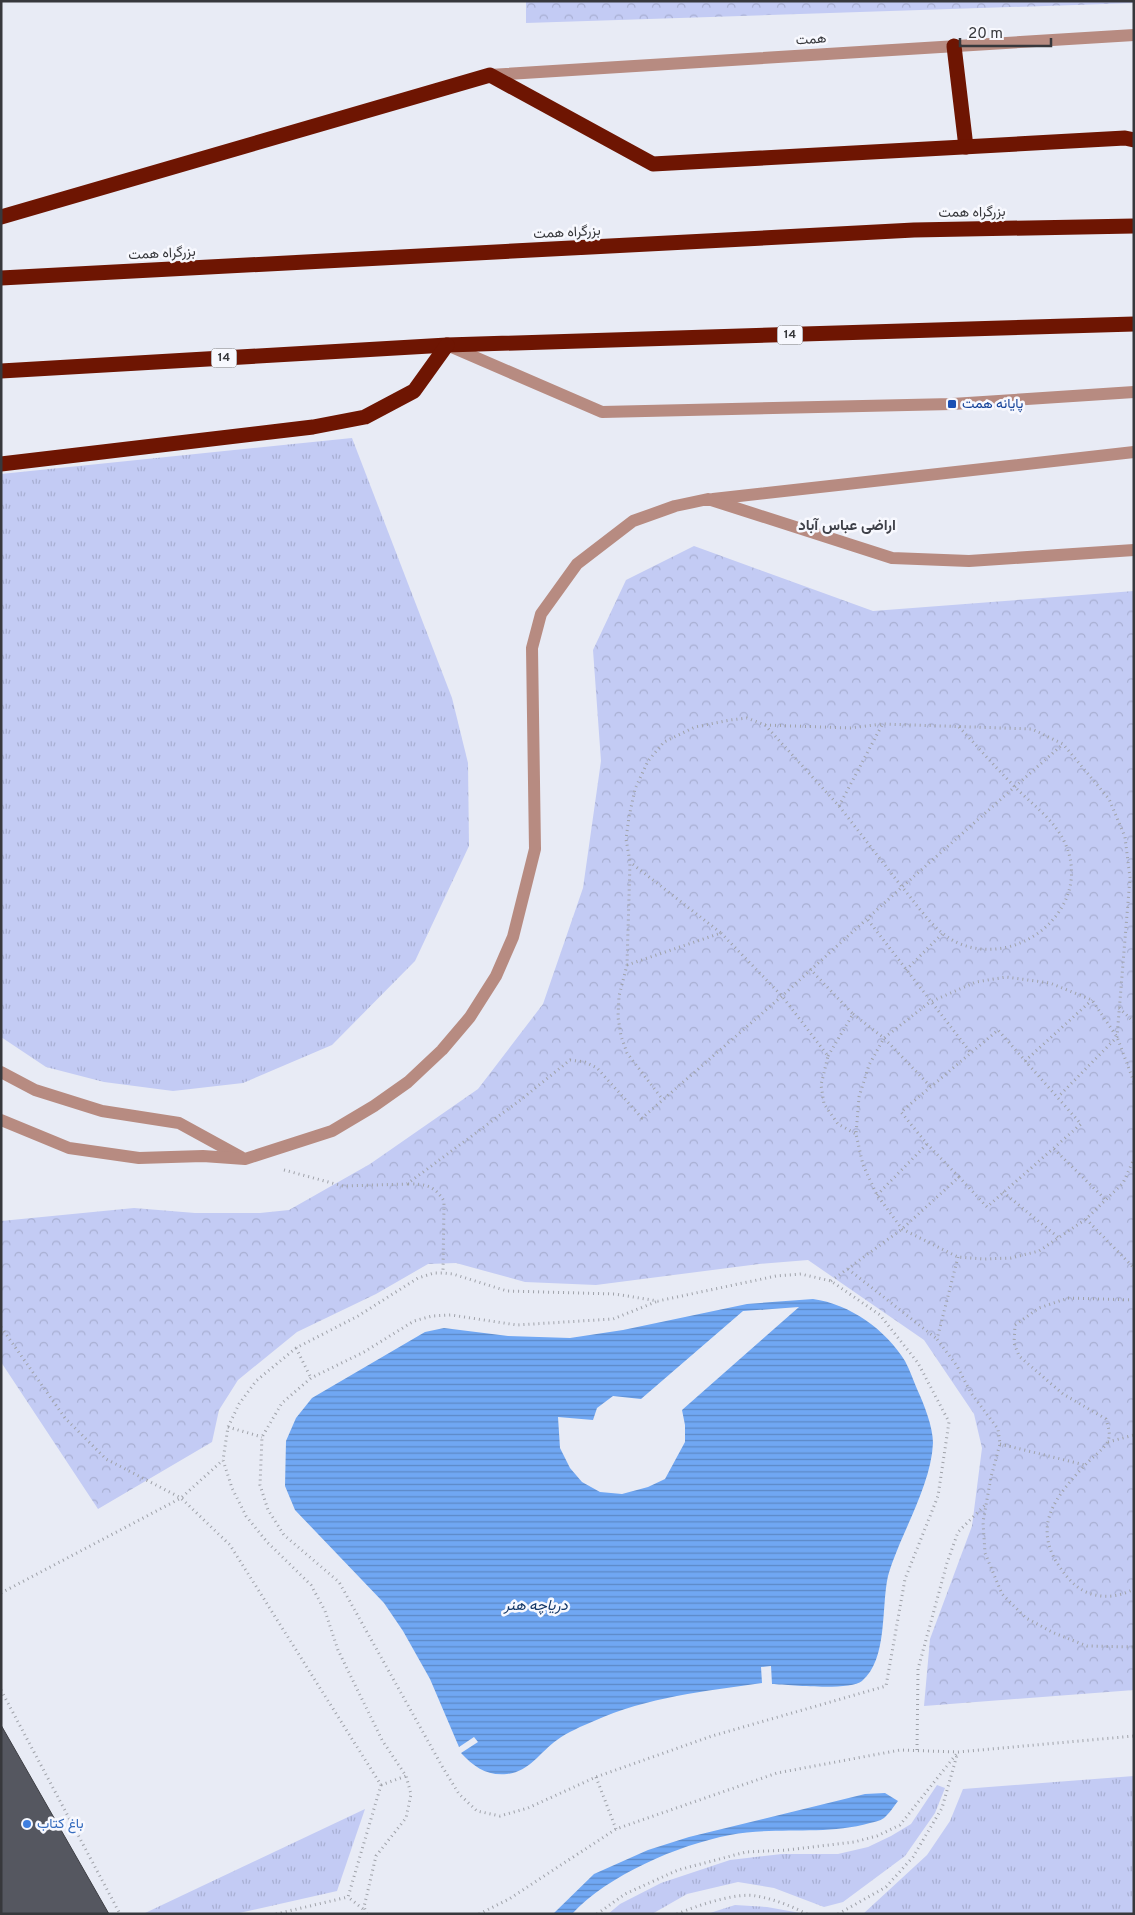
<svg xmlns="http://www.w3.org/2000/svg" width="1135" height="1915" viewBox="0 0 1135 1915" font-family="Overpass,Vazirmatn,sans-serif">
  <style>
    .grass { fill: url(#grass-tufts) }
    .forest { fill: url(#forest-crowns) }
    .water { fill: url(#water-rules); fill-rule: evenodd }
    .building { fill: #555760; stroke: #3c3d43 }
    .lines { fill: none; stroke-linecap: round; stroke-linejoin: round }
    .path { stroke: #9fa2a9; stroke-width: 3; stroke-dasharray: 1 4; stroke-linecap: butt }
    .minor { stroke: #b78b81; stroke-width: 12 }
    .highway { stroke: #6e1502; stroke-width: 15 }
    .transit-dot { fill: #1a4fb4; stroke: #f7f8fe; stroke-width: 2 }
    .shop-dot { fill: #3f7fe0; stroke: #f7f8fe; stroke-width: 2 }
    .labels { text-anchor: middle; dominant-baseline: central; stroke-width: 5; stroke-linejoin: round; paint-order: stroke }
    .shield { fill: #f7f8fe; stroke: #717276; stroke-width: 1 }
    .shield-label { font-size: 12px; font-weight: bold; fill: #37383c }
    .street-label { font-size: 14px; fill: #37383c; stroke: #f7f8fe }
    .transit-label { font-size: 14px; fill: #164399; stroke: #f7f8fe; text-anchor: start }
    .shop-label { font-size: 14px; fill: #366cbe; stroke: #f7f8fe; text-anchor: start }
    .neighbourhood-label { font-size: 15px; font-weight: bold; fill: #3f4149; stroke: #f7f8fe }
    .water-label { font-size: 15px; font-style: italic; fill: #133767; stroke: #f7f8fe }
  </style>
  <defs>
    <pattern id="grass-tufts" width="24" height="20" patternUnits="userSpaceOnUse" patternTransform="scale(1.25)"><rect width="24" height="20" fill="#c3cbf4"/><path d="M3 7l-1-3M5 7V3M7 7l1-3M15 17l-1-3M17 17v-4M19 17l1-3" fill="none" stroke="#a8afd2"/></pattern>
    <pattern id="forest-crowns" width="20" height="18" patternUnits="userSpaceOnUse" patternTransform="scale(1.25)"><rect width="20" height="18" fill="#c3cbf4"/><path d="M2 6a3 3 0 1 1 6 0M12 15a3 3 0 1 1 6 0" fill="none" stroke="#a8afd2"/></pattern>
    <pattern id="water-rules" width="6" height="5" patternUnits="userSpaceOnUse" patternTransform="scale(1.25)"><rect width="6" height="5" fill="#70a7f3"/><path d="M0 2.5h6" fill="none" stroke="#5d89c6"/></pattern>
  </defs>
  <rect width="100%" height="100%" fill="#e8ebf5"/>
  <g class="grass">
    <polygon points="352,438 452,698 468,763 469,846 415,961 332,1045 243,1083 173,1091 104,1082 46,1067 1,1037 1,474"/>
    <polygon points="1134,1776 1134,1914 863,1914 927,1855 950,1821 963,1789"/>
    <polygon points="937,1785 945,1788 935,1813 905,1856 843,1902 824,1907 774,1888 738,1882 687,1894 652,1914 608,1914 620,1904 661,1883 730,1860 782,1854 838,1854 868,1847 891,1836 911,1824"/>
    <polygon points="365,1809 337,1891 235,1914 143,1914"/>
    <polygon points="735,1905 767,1907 800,1913 707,1914"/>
  </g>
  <g class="forest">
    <polygon points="526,1 1134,1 1134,3 526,23"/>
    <polygon points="694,546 873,611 1134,591 1134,1690 924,1706 930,1639 972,1526 982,1448 974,1414 924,1340 808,1260 759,1264 596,1285 525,1282 456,1263 428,1264 376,1294 297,1332 238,1380 219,1410 212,1442 98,1509 1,1362 1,1221 134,1208 195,1213 260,1213 289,1210 370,1164 478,1089 543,1004 583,888 601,761 593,650 626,580"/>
  </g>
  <g class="water">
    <path d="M 813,1299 C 850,1304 886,1330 905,1361 C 910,1370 913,1380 917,1389 C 924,1404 933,1427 933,1443 C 931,1487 900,1534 888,1576 C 881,1607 888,1659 862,1681 C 850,1691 790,1685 772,1684 L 771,1666 L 761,1667 L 762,1683 C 706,1691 647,1697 594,1721 C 582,1726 568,1732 557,1740 C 540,1752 529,1772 507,1774 C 487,1776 474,1767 461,1753 L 478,1742 L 474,1737 L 459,1747 L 430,1679 L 403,1631 L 384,1603 L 295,1510 L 285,1486 L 286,1441 L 296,1418 L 312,1398 L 425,1332 L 444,1328 L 508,1336 L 570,1338 L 623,1330 L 747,1304 ZM 799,1307 L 682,1410 L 685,1425 L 685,1442 L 665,1479 L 648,1487 L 622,1494 L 600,1492 L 582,1482 L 570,1468 L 560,1448 L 558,1417 L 593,1420 L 597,1408 L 613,1396 L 641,1399 L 743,1311 Z"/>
    <path d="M 885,1793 L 898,1801 C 894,1806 889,1814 884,1818 C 880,1821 874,1822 870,1823 C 824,1836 776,1826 730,1835 C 678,1845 608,1875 572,1914 L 553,1914 L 594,1874 L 648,1850 L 689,1837 L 865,1794 Z"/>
  </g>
  <polygon class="building" points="1,1725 109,1914 1,1914"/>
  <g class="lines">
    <g class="path">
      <polyline points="765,725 850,728 882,724 1032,729 1063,744 1109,799 1125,837 1130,878 1117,1037 1058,1097"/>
      <path d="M 959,727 C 978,747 996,768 1016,788 C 1032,804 1054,820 1064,841 C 1096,906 1020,970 958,943 C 934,932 919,907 902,887 L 1063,744"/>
      <polyline points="839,806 882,725"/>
      <polyline points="868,920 971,1053"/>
      <polyline points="721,933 782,996 828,1056 821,1085 824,1104 838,1124 856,1134"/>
      <polyline points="627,965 721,933 630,862"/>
      <polyline points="810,969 853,1014 828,1056"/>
      <polyline points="906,970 942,934"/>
      <polyline points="1119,1008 1134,1022"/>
      <polyline points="853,1014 884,1038 931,1087"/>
      <polyline points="1025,1061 1092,1000"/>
      <polyline points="1134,1082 1117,1037 1092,1000 1050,983 1006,977 976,982 930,1002 884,1038 869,1065 859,1097 856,1134 863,1165 877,1195 902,1229 958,1257 984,1259 1011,1258 1039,1251 1086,1219 1123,1183 1134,1159"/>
      <polyline points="1054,1149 1105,1199"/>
      <polyline points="284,1170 343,1186 407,1184 523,1098 570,1060 585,1062 597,1068 642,1118 782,996 902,887 839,806 765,725 747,718 730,720 695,727 664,742 648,761 635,789 629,817 626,839 630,862 627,965 619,996 618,1017 621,1036 627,1053 663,1100"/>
      <path d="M 408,1184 C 425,1184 434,1185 444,1201 L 443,1273"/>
      <polyline points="1003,1192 1059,1238"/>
      <polyline points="877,1195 927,1144"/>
      <polyline points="1086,1219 1134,1268"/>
      <polyline points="958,1257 937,1339 957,1366 971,1393 998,1429 1000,1444 991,1477 983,1522 985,1553 1002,1594 1026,1618 1054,1633 1087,1646 1134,1647"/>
      <polyline points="848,1269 937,1339"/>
      <polyline points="831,1281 902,1229 959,1177 987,1207 1081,1124 998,1030 901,1112 927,1144 959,1177"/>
      <path d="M 1134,1300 L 1068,1298 L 1039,1308 L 1015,1325 L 1014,1343 L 1019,1356 L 1063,1394 L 1106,1419 C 1108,1427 1111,1433 1108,1441 C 1104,1449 1093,1457 1087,1463 C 1059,1493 1032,1522 1057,1563 C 1065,1575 1073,1586 1086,1592 C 1102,1599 1119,1597 1134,1589"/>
      <polyline points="1,1327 65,1418 106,1459 181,1498 230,1545 381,1785 348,1897 363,1909"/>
      <polyline points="296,1348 311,1378"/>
      <polyline points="228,1427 262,1437"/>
      <polyline points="1108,1442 1134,1435"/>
      <polyline points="1000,1444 1085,1465"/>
      <polyline points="1,1593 181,1498 223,1460"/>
      <polyline points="1,1690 120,1914"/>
      <polyline points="917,1750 918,1669 947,1563 958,1532 986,1504"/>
      <polyline points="596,1777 616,1829"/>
      <polyline points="381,1785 406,1776"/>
      <polyline points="276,1914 348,1897"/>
      <polyline points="367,1914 364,1907 376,1856 406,1818 411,1794 406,1776 382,1740 338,1650 325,1611 311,1585 267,1542 246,1516 232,1488 223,1460 228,1427 239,1404 256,1381 296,1348 358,1316 418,1278 434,1273 443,1273 453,1274 507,1291 615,1294 658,1301 776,1276 801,1274 831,1281 880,1315 918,1363 949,1422 938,1496 905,1579 886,1686 712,1736 596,1777 528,1808 500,1816 477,1811 459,1794 443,1768 339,1582 284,1535 268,1510 260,1485 262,1437 282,1403 311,1378 364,1352 414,1321 432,1316 451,1315 517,1325 613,1319 658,1301"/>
      <polyline points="479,1914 509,1899 616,1829 777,1773 900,1750 958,1752 1134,1736"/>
      <polyline points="597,1914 625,1894 678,1870 746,1852 787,1850 854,1842 877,1836 900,1825 958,1752"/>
      <path d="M 677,1914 C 696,1906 736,1892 756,1896 C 774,1899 791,1906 807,1914"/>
      <polyline points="838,1914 886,1887 913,1857 942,1808 957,1755"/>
    </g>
    <g class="minor">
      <polyline points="490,75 1134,35"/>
      <polyline points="447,345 602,412 952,404 1134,392"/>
      <polyline points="713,499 1134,452"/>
      <polyline points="1,1072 35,1090 102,1111 179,1123 241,1157"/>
      <polyline points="1,1120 69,1148 139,1158 203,1156 245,1159 332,1131 374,1106 408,1082 442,1050 470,1017 496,976 513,937 535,849 532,648 541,614 577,564 633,521 675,506 708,499 892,558 969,561 1134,550"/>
    </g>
    <g class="highway">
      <polyline points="954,46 966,147"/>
      <polyline points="1,217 490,75 653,164 1125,138 1134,140"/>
      <polyline points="1,278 914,230 1134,226"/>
      <polyline points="1,371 447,345 1134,324"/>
      <polyline points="1,464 313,427 365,417 414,391 447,345"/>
    </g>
  </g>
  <rect class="transit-dot" x="947" y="399" width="10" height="10" rx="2.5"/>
  <circle class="shop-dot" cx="27" cy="1824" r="5"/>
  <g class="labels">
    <g class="shield">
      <rect x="777.5" y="325.5" width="25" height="19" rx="4"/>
      <rect x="211.5" y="348.5" width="25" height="19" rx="4"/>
    </g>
    <g class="shield-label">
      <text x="790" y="335">14</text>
      <text x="224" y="358">14</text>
    </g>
    <g class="street-label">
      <text transform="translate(811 40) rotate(-4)">همت</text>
      <text transform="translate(972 213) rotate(-1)">بزرگراه همت</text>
      <text transform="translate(567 233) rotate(-3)">بزرگراه همت</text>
      <text transform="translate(162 254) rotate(-3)">بزرگراه همت</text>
    </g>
    <g class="transit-label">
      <text x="962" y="404">پایانه همت</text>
    </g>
    <g class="shop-label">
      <text x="37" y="1824">باغ کتاب</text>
    </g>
    <g class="neighbourhood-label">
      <text x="847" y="526">اراضی عباس آباد</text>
    </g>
    <g class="water-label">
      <text x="536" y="1606">دریاچه هنر</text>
    </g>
  </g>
  <rect width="1135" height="1915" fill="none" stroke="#37383c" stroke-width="5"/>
  <path d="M960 38v8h91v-8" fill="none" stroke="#37383c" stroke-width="2.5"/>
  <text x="968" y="38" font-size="15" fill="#37383c" stroke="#f7f8fe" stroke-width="4" paint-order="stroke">20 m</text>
</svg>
